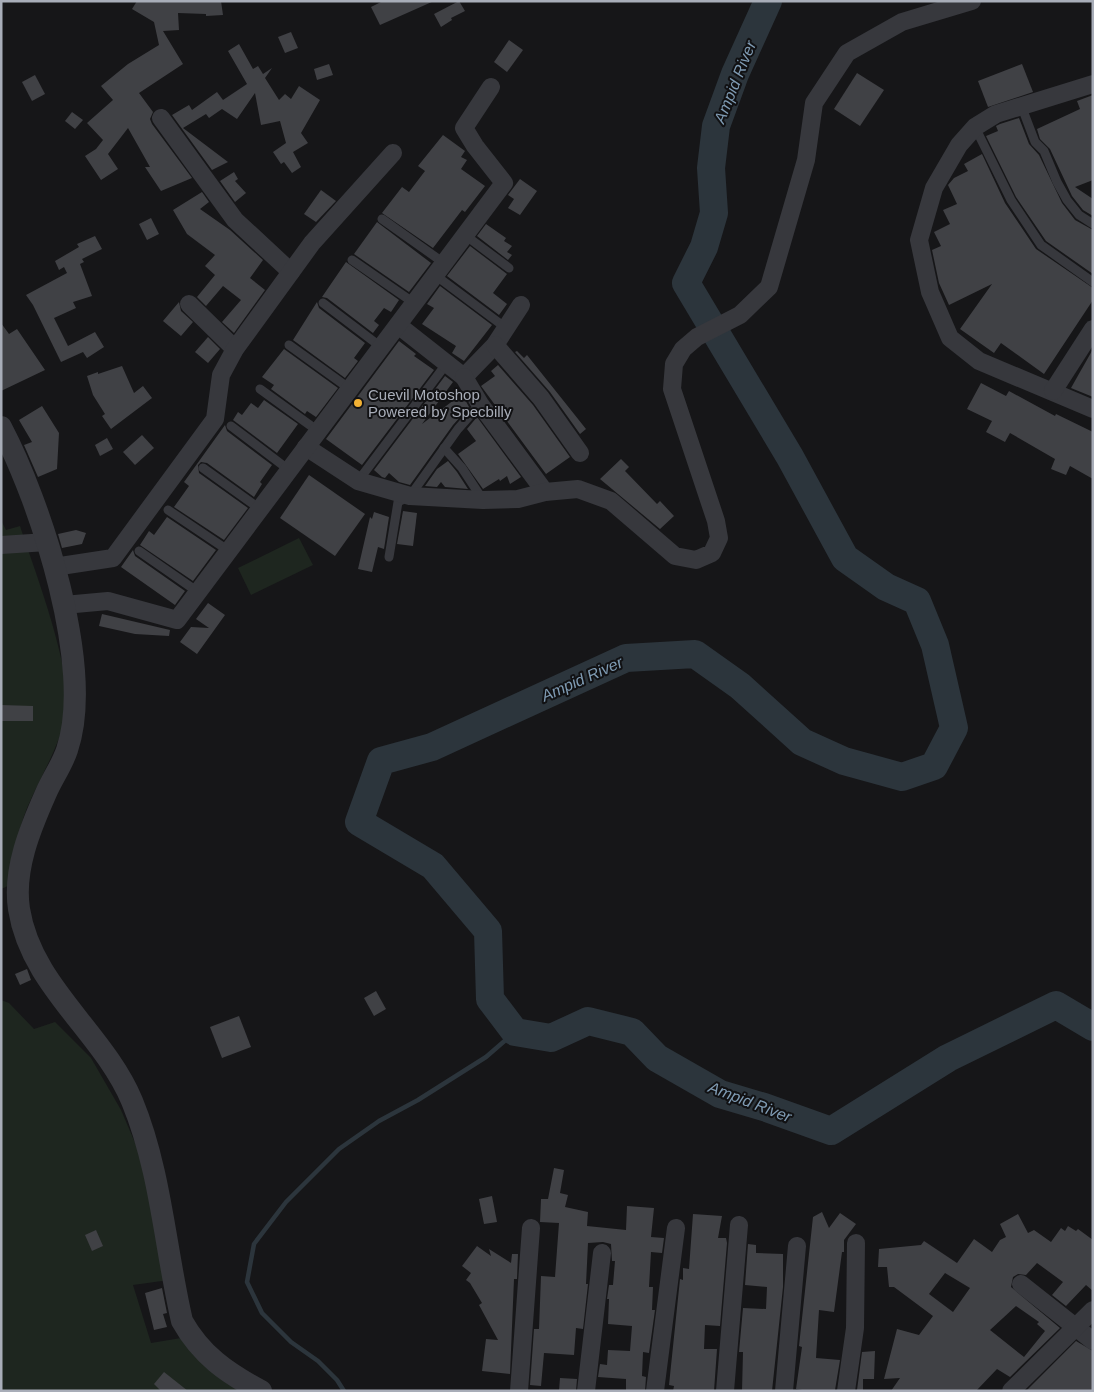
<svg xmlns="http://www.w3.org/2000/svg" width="1094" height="1392" viewBox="0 0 1094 1392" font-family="Helvetica,sans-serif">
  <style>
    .green { fill: #1e261f }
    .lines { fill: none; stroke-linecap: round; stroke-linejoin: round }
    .stream { stroke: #2c353c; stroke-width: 4.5 }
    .river { stroke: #2c353c; stroke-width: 28 }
    .building { fill: #404145; fill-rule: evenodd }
    .service { stroke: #37383d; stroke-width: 9 }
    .minor { stroke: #37383d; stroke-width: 18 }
    .tertiary { stroke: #37383d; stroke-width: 22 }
    .poi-dot { fill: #f2b134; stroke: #111113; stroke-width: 2 }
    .labels { text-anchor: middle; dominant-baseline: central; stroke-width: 4; stroke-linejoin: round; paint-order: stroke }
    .poi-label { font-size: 15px; fill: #a8adb8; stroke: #111113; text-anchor: start }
    .water-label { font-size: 16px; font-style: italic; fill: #7f9bb3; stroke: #111113 }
  </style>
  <rect width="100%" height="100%" fill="#161618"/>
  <g class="green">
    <path d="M 1,520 L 6,530 L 20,526 C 34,569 74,672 66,714 C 59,748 40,777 27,808 C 17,832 14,861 8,886 L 1,889 Z"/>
    <polygon points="299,538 313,565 251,595 238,568"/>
    <polygon points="1,1000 9,1003 34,1029 55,1022 91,1058 121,1110 139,1152 169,1280 133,1285 151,1343 181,1338 243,1391 1,1391"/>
  </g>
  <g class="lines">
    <polyline class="stream" points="344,1391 337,1380 318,1361 291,1342 262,1313 247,1282 254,1244 286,1202 339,1149 379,1121 418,1100 486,1057 515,1032"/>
    <polyline class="river" points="768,1 735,74 716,126 711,168 714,213 704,247 686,283 790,457 845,558 886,587 917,601 935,645 954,728 934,766 902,777 844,761 802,742 740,686 695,654 626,658 432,747 381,761 359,822 433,866 488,931 490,999 515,1032 551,1038 588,1021 632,1032 657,1058 720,1094 764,1107 831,1131 948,1058 1056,1005 1093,1027"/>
  </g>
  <g class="building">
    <polygon points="137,1 221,1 223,15 206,16 206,14 178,13 179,30 163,31 183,64 139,93 153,112 150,119 152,124 192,178 161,191 145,167 150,167 128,128 108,154 118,169 101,180 85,156 96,149 103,140 87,123 113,100 101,86 128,64 159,45 154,22 132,9"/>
    <polygon points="383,1 434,1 380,25 371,7"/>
    <polygon points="459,1 465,11 451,18 452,20 441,27 434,14"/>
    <polygon points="291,32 298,48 285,53 278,37"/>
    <polygon points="509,40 523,50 507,72 494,62"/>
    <polygon points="239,44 253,69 258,66 263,74 272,68 265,78 279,100 285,94 291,99 299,86 320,100 301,133 308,143 293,152 301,167 292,173 284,162 281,164 273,152 286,143 280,121 261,125 255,93 237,119 222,109 209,118 206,114 183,128 228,162 212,170 172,115 189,105 192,110 217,92 223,100 247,84 228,51"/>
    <polygon points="329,64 333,75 317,80 314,69"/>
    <polygon points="1022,64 1033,92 988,107 978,81"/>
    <polygon points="857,73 884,90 860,126 834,109"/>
    <polygon points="35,75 45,94 32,101 22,82"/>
    <polygon points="1093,95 1093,180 1075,187 1093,199 1093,216 1083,210 1072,196 1050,149 1040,139 1037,129 1080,109 1077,101"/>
    <polygon points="72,112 83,120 75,129 65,121"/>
    <polygon points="1019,118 1029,144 1039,155 1062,203 1075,220 1093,230 1093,274 1046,241 1016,197 986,136 998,131 996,126 1000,124"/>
    <polygon points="443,135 465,151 461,157 467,160 461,169 485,186 465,212 462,210 433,248 382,213 402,187 409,192 425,171 418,166"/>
    <polygon points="982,154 1005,203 1036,249 1093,288 1093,300 1044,374 1001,343 994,353 960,329 992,284 949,305 939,283 932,250 941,246 934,232 950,224 943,210 957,204 948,185 954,178 968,171 964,164"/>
    <polygon points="234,172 238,179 235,181 246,193 235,202 220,181"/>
    <polygon points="520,179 537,191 520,215 508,208 514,199 508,195"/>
    <polygon points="321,190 336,201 316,222 304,214"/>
    <polygon points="202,192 209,202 200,209 230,230 263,260 250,278 265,290 234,333 222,322 241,300 223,286 206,306 197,297 215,275 205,266 215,255 187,234 173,210"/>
    <polygon points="151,218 159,234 147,240 139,224"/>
    <polygon points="377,222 431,263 409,292 354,254"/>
    <polygon points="486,224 506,238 504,241 512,246 507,252 512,255 508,260 477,236"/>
    <polygon points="95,236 102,249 82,259 84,262 80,264 92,296 73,302 76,308 54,318 68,346 95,332 104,347 87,358 83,352 61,362 33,305 26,295 67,273 64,267 59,270 55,261 79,247 77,244"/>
    <polygon points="470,246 507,274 493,293 507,304 499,315 447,276"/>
    <polygon points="346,262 399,300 391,312 384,308 374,321 379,325 373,333 327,298 322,297"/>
    <polygon points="440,286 492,325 464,361 452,353 456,346 422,324 434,308 427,304"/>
    <polygon points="179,302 181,311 193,322 181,336 163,321"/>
    <polygon points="317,302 319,308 365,343 354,358 358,361 345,378 293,340"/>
    <polygon points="1,323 9,334 17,329 45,370 1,391"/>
    <polygon points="208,337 220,349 208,363 195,352"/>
    <polygon points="399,341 416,354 414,356 434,370 362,465 326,439"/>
    <polygon points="284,349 338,388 316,417 307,411 305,414 271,389 274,385 262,377"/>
    <polygon points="1093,349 1093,397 1071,388"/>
    <polygon points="517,351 524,358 527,355 586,429 580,434 550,392 515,352"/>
    <polygon points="498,365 533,405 570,457 546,474 481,386 495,376 491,371"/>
    <polygon points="122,366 134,393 143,386 152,398 111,429 102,416 105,414 93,395 87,376 98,372 98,374"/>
    <polygon points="445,376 453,382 422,424 462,394 469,407 453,425 410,485 399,482 389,473 385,478 382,477 374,470"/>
    <polygon points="981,383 1006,396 1009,391 1055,416 1056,414 1093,432 1093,479 1070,466 1066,475 1051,469 1055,459 1010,433 1005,442 986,432 992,421 967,409"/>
    <polygon points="264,400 298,424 277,453 233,420 238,412 242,415 251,403 258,408"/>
    <polygon points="42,406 59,433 57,469 38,477 24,445 32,442 19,420"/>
    <polygon points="477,417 521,477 510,484 507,476 500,481 499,479 483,489 458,454 476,441 467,429"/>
    <polygon points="225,425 227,431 272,465 260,482 262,484 254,497 207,463 201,462 198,465 199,473 248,508 224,540 174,507 189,486 184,482"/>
    <polygon points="142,435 154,448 135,465 123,452"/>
    <polygon points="107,438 113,449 100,456 95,445"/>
    <polygon points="621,459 629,467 625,471 657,504 660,501 674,516 660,529 600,479"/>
    <polygon points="448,461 457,472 468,489 445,487 441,482 437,487 425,486 437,469"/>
    <polygon points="309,475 365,514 335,556 280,518"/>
    <polygon points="403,511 417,513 413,546 397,544"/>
    <polygon points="374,512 389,517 384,549 378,547 372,572 358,569 370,517 372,519"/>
    <polygon points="167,517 216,550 193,581 140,545 149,531 154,535"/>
    <polygon points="76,530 86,533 82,544 62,548 58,534"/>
    <polygon points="133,550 135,556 185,591 175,605 121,567"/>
    <polygon points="208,603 225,615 197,654 180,642 191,627 209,628 196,619"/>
    <polygon points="102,614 170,630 169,636 135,634 99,626"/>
    <polygon points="1,705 33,706 33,721 1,721"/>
    <polygon points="27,969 31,980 20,985 15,974"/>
    <polygon points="376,991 386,1009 374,1016 364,998"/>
    <polygon points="239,1016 251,1047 222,1058 210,1027"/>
    <polygon points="554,1168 564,1170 560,1193 568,1195 565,1207 588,1212 587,1226 626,1230 627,1206 654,1208 651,1237 664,1238 662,1253 651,1252 649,1287 653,1287 652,1310 655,1310 649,1353 643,1352 642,1376 646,1377 645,1391 626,1391 626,1379 598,1377 600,1364 607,1365 608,1350 630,1351 632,1326 608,1324 609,1299 607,1299 609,1285 613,1285 615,1261 612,1261 611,1244 603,1242 588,1243 586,1284 588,1284 583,1329 576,1328 574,1355 544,1353 541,1386 530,1385 534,1329 539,1329 541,1276 555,1277 559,1223 540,1222 541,1199 548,1199"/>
    <polygon points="492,1196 497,1222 484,1224 479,1199"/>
    <polygon points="822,1212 829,1228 840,1213 856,1224 844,1240 844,1252 842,1252 834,1312 819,1310 816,1358 840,1360 835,1390 808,1391 796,1389 802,1347 799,1346 813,1217"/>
    <polygon points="693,1214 722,1216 718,1238 726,1238 727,1243 720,1326 705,1325 704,1349 717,1349 714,1391 673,1391 674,1386 669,1385 680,1279 683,1280 683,1268 689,1269"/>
    <path d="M 1018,1214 L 1028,1233 L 1034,1230 L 1051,1242 L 1061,1228 L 1065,1231 L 1068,1226 L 1076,1231 L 1078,1229 L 1093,1240 L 1093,1291 L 1086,1285 L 1066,1306 L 1052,1295 L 1063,1282 L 1037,1263 L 1026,1275 L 1018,1274 L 1013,1277 L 1011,1287 L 1060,1328 L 1010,1377 L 997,1369 L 976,1391 L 891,1391 L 900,1378 L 884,1379 L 897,1329 L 919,1335 L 933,1316 L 894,1287 L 889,1287 L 887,1267 L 878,1267 L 879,1249 L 921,1245 L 924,1241 L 957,1263 L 974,1239 L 992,1252 L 1000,1240 L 1006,1237 L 1000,1224 ZM 945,1273 L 970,1288 L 953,1312 L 929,1294 ZM 1016,1306 L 1039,1322 L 1037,1324 L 1045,1331 L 1024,1357 L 990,1330 Z"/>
    <polygon points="96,1230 103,1246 92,1251 85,1235"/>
    <polygon points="748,1244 756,1245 756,1253 783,1254 783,1287 772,1391 742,1391 743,1352 739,1352 743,1308 766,1309 767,1287 745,1285"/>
    <polygon points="477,1246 491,1256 489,1249 511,1263 512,1254 518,1254 517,1279 514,1279 510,1374 482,1371 486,1339 498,1340 479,1305 482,1303 470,1283 466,1280 471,1273 462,1266"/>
    <polygon points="162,1288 167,1313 163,1314 167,1327 154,1330 145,1293"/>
    <polygon points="1076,1341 1093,1351 1093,1391 1027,1390"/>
    <polygon points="875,1351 874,1379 863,1379 863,1390 857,1390 862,1352"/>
    <polygon points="164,1372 188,1391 161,1391 154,1384"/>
    <polygon points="560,1378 577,1379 576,1391 559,1391"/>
  </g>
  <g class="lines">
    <g class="service">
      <polyline points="1021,105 1035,142 1044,151 1057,182 1067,200 1079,215 1093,224"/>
      <polyline points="975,127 1011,200 1041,245 1093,282"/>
      <polyline points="382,219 444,263"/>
      <polyline points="465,235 509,268"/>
      <polyline points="352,260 414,303"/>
      <polyline points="435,275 506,328"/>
      <polyline points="323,303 381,347"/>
      <polyline points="289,345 350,389"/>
      <polyline points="260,389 318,431"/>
      <polyline points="231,426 289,470"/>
      <polyline points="444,448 462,468 483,500"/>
      <polyline points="203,468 260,509"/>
      <polyline points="358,481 447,363"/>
      <polyline points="168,510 229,551"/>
      <polyline points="139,551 198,592"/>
      <polyline points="389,557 398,502 410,496 458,429 480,404"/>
    </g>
    <g class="minor">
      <polyline points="1093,84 996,114 975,127 959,145 934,188 919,240 930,292 950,338 979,361 1093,409"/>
      <polyline points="161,118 235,220 291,272"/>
      <polyline points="189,304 235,349"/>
      <polyline points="398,325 464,377 495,345 521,305"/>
      <polyline points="495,345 541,398 580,453"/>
      <polyline points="464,377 480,404 545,492"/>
      <polyline points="1053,391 1093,329"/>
      <polyline points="306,447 358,481 410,496 483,500 518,499 545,492 578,489 611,501 675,556 696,560 712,553 719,538 716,521 672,389 674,364 683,349 697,337 740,315 769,287 806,160 814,103 847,53 902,22 972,1"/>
      <polyline points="1,545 47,542"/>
      <polyline points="54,567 113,558 215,419 221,375 235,349 312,243 393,153"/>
      <polyline points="64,605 108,601 177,620 504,183 475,146 464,128 491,87"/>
      <polyline points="1021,1284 1093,1341"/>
      <polyline points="519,1391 531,1228"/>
      <polyline points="586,1391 602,1253"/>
      <polyline points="655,1391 676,1228"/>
      <polyline points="725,1391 739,1225"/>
      <polyline points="784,1391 797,1246"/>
      <polyline points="846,1391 855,1328 856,1243"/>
      <polyline points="1011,1391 1093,1310"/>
    </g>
    <path class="tertiary" d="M 1,427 C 41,503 95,668 67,750 C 62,765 52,779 46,793 C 30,829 13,870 19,909 C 31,986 103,1032 132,1101 C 161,1171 165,1248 182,1321 C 201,1355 227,1373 261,1391"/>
  </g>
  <circle class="poi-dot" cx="358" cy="403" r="5"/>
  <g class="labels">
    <g class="poi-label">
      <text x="368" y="394">Cuevil Motoshop<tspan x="368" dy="17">Powered by Specbilly</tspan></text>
    </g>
    <g class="water-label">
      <text transform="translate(735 82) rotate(-68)">Ampid River</text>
      <text transform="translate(582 679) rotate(-24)">Ampid River</text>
      <text transform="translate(750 1102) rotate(21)">Ampid River</text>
    </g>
  </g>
  <rect width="1094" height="1392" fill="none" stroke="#a8adb8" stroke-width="5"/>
</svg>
